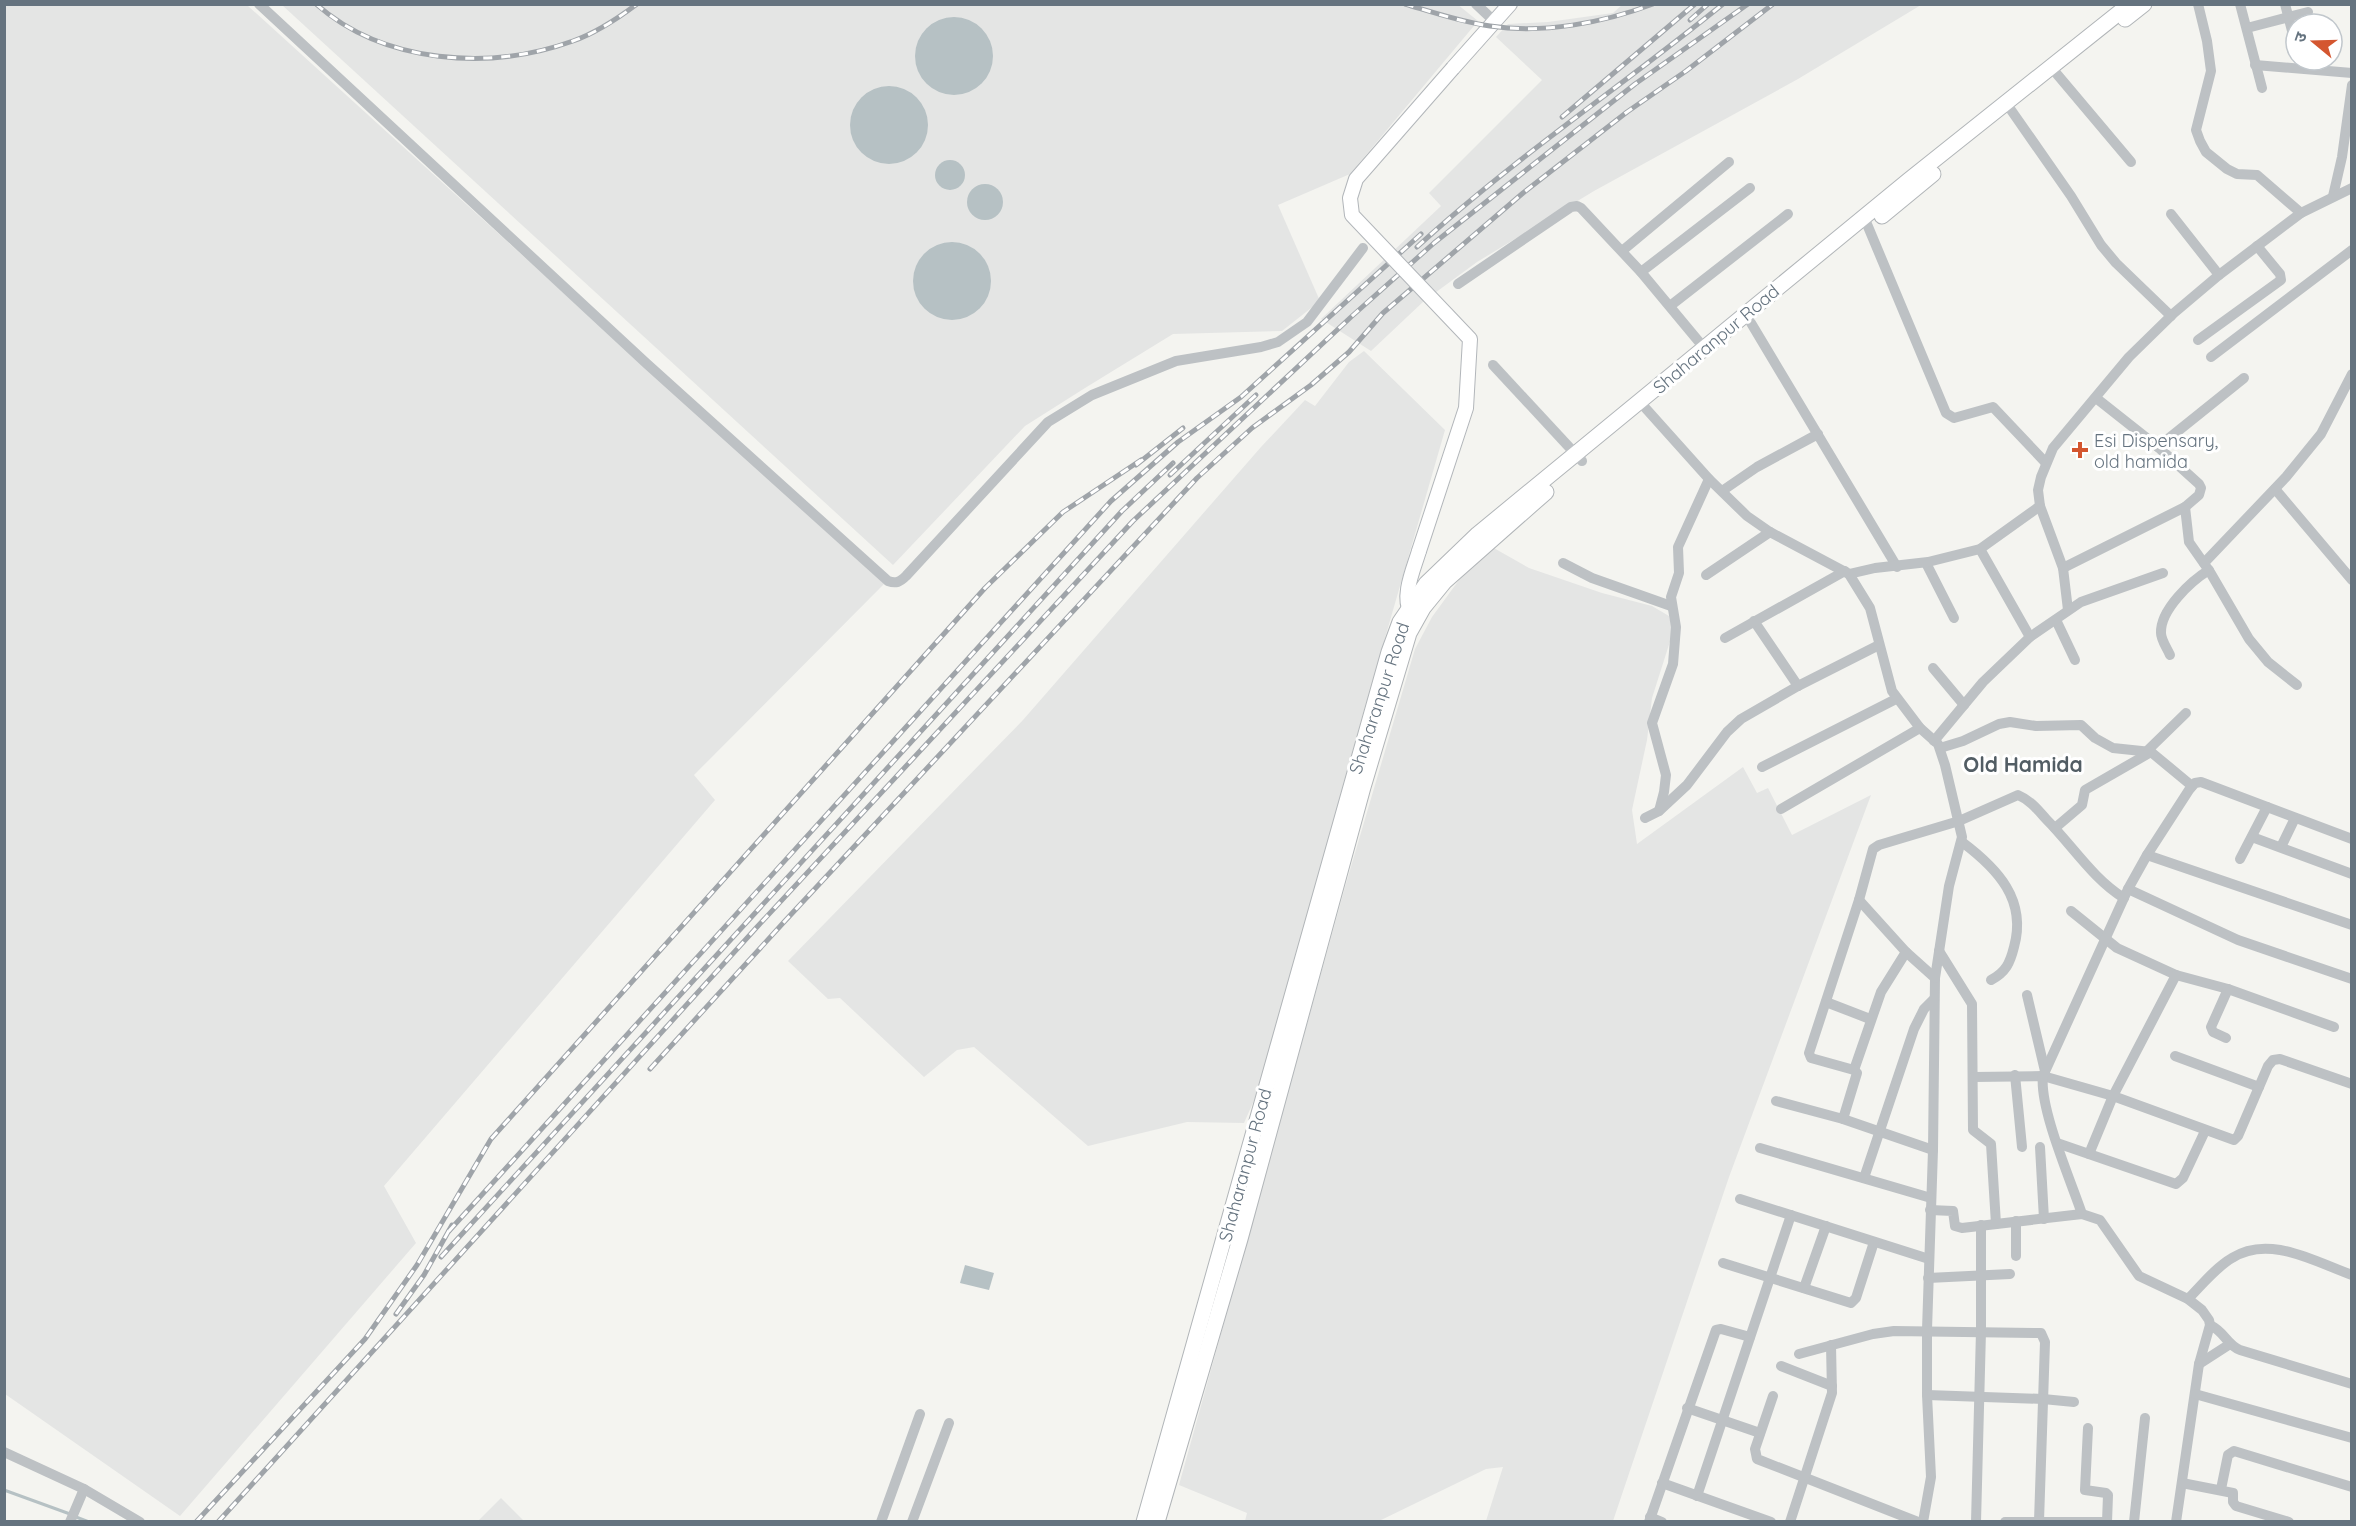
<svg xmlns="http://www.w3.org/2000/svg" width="2356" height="1526" viewBox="0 0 2356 1526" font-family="Quicksand,'Noto Sans Devanagari',sans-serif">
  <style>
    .built { fill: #e4e5e4 }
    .water { fill: #b6c1c4 }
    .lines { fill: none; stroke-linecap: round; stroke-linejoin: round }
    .stream { stroke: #b6c1c4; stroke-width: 3 }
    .secondary-casing { stroke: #b2b6ba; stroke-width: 16 }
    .primary-casing { stroke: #b1b5b8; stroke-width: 17 }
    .minor { stroke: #bdc1c4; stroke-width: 10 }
    .secondary { stroke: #fff; stroke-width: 14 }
    .primary { stroke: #fff; stroke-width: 15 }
    .rail-casing { stroke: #9fa4a9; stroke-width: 5 }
    .rail { stroke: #fff; stroke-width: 3; stroke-dasharray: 9; stroke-linecap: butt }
    .secondary-bridge-casing { stroke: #b2b6ba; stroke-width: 16; stroke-linecap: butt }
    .secondary-bridge { stroke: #fff; stroke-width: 14 }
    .poi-dot { fill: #d45630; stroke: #fff; stroke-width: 2 }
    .labels { text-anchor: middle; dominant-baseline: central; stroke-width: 6; stroke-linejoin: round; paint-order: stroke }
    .street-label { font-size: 18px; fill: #65737f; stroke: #fff }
    .poi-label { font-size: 18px; fill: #65737f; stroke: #fff; text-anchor: start }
    .quarter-label { font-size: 21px; font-weight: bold; fill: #525d64; stroke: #fff }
  </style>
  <rect width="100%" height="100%" fill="#f4f4f0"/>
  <g class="built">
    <polygon points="1457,4 1478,21 1350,174 1278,205 1320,301 1282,331 1173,334 1085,388 1025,426 893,565 282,5"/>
    <polygon points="1623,4 1921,5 1798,79 1594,191 1477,262 1424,301 1371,351 1321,319 1441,206 1429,193 1542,80 1496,37 1508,24 1548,22 1613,13"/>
    <polygon points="5,5 247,5 884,584 694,775 715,800 384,1186 416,1243 180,1516 5,1394"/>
    <polygon points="1364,351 1445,430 1357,735 1263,1080 1244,1123 1187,1122 1088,1146 974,1047 957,1050 924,1077 840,998 828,999 788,961 1023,720 1261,447 1305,400 1315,406 1349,362"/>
    <polygon points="1492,547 1529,568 1602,593 1652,606 1669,616 1673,632 1652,698 1647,740 1632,810 1637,844 1743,767 1757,793 1768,788 1792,835 1871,795 1729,1177 1613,1521 1486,1521 1503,1467 1486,1469 1379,1521 1245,1521 1247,1513 1179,1485 1345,887 1415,649 1432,617 1459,580"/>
    <polygon points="501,1498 524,1521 478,1521"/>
  </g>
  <g class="water">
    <circle cx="954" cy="56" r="39"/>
    <circle cx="889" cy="125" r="39"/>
    <circle cx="950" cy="175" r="15"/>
    <circle cx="985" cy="202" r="18"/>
    <circle cx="952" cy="281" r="39"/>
    <polygon points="965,1265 994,1273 989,1290 960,1283"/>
  </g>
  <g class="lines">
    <g class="stream">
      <polyline points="4,1490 70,1514"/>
      <polyline points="76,1517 89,1522"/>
    </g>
    <g class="secondary-casing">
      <g id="secondary">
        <polyline points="1453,68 1510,4"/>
        <path d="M 1411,613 C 1401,596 1414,568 1419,551"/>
      </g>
    </g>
    <g class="primary-casing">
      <g id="primary">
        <polyline points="2125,19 2144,4"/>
        <polyline points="1882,216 1933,174"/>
        <path d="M 1144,1522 C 1227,1232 1306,942 1389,652 L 1400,622 L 1426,584 L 1478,534 L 1909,180 L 2130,4"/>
        <polyline points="1157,1522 1240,1239 1363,787 1409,633 1423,608 1445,581 1546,492"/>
      </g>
    </g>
    <g class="minor">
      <path d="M 259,4 L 646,363 L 888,581 C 896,584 900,582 906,576 L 1048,422 L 1092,395 L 1176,361 L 1261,347 L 1278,342 L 1307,322 L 1363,248"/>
      <polyline points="1476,4 1494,21"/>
      <polyline points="2198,4 2207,41 2211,71 2196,130 2200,141 2206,152 2227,169 2237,174 2257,175 2301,213"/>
      <polyline points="2240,4 2262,88"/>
      <polyline points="2285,4 2296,46"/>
      <polyline points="2247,28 2308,12"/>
      <polyline points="2255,65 2352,73"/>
      <polyline points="2056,73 2131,162"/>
      <polyline points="2011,110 2071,196 2101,245 2116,263 2171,316"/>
      <polyline points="2333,196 2342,157 2352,85"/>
      <polyline points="2171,214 2219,275"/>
      <polyline points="1864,217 1946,413 1954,418 1993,407 2046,463"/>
      <polyline points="1622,251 1729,162"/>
      <polyline points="1641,272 1750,188"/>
      <polyline points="1458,284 1571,207 1577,206 1581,208 1641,272 1705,349"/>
      <polyline points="1670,306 1788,214"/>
      <polyline points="1751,323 1897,567"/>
      <polyline points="2198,340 2281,280 2280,274 2257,246"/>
      <polyline points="2211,357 2352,250"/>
      <polyline points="1493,365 1582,461"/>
      <polyline points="2096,398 2158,447 2199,484 2201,488 2199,495 2185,507"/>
      <polyline points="1640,402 1709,479 1747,516 1770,532 1849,574 1870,608 1892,691 1920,728 1938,744 1945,765 1962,837 1949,886 1935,978 1933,1150 1927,1330 1927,1395 1931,1477 1923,1522"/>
      <polyline points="2158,447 2244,378"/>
      <polyline points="2275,489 2352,580"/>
      <polyline points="1722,491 1757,467 1818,434"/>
      <polyline points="1980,549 2030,637"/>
      <polyline points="1563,563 1592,578 1671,606"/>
      <polyline points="1926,563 1954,618"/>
      <polyline points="2204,563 2286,477 2321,434 2352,374"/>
      <polyline points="2063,568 2185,507 2189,542 2210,572 2249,639 2268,662 2297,685"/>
      <polyline points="1849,574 1875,568 1928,562 1980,549 2040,506"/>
      <polyline points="1706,575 1770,532"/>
      <polyline points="2068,610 2063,568 2040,506 2038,490 2041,477 2053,448 2129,357 2174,313 2219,275 2301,213 2352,188"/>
      <polyline points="2056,620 2075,660"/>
      <polyline points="1754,621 1798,686"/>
      <polyline points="1725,638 1845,571"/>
      <path d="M 2170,655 C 2167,648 2161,640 2161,633 C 2160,610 2191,581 2209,570"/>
      <polyline points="1933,668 1964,705"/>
      <polyline points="1934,741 1983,682 2030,637 2081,602 2163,573"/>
      <polyline points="1940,748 1963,741 1999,724 2010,722 2036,726 2081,725 2095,738 2113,748 2151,752 2192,786"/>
      <polyline points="2148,750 2186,713"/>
      <polyline points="1762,767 1896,699"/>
      <polyline points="1781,809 1920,728"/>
      <polyline points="1659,811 1664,792 1666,775 1652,723 1673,664 1676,627 1671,597 1679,573 1678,547 1709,479"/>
      <polyline points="1645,818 1659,811 1687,785 1727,732 1741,719 1798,686 1879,645"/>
      <polyline points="2055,828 2082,805 2085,790 2151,752"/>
      <polyline points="2252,837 2352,874"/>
      <path d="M 1962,842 C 1998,869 2027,900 2014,947 C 2010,963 2006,972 1991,980"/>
      <polyline points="2281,847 2295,818"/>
      <polyline points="2147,855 2352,925"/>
      <polyline points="2240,859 2267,807"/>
      <polyline points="2128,889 2238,940 2352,979"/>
      <polyline points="1859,900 1906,952 1935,978"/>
      <polyline points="2071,911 2117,948 2176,975 2228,989 2334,1027"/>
      <polyline points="1939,951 1972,1004 1973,1130 1991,1144 1996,1224"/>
      <polyline points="2027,995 2045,1071"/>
      <polyline points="1826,1002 1870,1019"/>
      <polyline points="2226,1038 2213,1032 2211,1027 2228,989"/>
      <polyline points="2175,1056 2259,1087"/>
      <polyline points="1854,1070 1881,992 1906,952"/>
      <polyline points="2015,1075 2022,1147"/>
      <polyline points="1974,1077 2043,1076 2113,1096 2234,1140 2238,1136 2268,1066 2273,1060 2280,1059 2352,1084"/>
      <polyline points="1776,1101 1843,1119 1933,1150"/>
      <path d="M 1843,1119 L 1857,1073 L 1854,1070 L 1811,1058 L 1809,1053 L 1859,900 L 1873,849 L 1879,845 L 1959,821 L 2018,795 C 2030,800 2038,810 2046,819 C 2072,845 2093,879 2124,898"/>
      <polyline points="2057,1143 2176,1184 2183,1178 2205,1131"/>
      <polyline points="2040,1147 2044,1219"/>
      <polyline points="1760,1148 1931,1198"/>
      <polyline points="2089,1154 2113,1096 2176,975"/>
      <polyline points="1864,1178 1914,1029 1924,1009 1934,999"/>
      <polyline points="1740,1199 1929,1259"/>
      <polyline points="1930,1210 1953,1211 1955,1226 1962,1228 2082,1214 2100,1220 2139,1276 2188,1299 2202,1310 2209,1320 2210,1325 2199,1364 2176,1522"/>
      <path d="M 2082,1214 C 2071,1181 2039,1108 2043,1076 L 2128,889 L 2147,855 L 2189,790 L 2195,783 L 2201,782 L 2352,839"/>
      <polyline points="2016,1221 2016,1256"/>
      <polyline points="1723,1263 1851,1303 1856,1298 1874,1242"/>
      <polyline points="1928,1278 2010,1274"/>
      <polyline points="1804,1288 1826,1226"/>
      <path d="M 2188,1299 C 2202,1285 2215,1268 2232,1258 C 2269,1234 2315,1262 2352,1275"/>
      <path d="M 2210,1325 C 2225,1332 2226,1344 2240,1350 L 2352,1384"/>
      <polyline points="1799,1354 1873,1334 1894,1331 2041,1333 2045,1342 2039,1521"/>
      <polyline points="2199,1364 2230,1344"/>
      <polyline points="1781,1366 1832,1386"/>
      <polyline points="2195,1394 2352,1438"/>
      <polyline points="1927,1395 2043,1399 2074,1402"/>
      <polyline points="1773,1396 1755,1449 1757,1459 1918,1522"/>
      <polyline points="1687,1408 1760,1433"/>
      <polyline points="2088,1428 2085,1490 2106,1493 2108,1495 2107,1522"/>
      <polyline points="4,1452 84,1489 140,1522"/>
      <polyline points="1662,1483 1771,1522"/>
      <polyline points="2182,1483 2233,1493 2233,1502 2236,1506 2289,1522"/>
      <polyline points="2221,1489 2228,1455 2234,1451 2352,1487"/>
      <polyline points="1697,1496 1791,1215"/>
      <polyline points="1650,1517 1662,1522"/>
      <polyline points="70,1522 84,1489"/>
      <polyline points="881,1522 920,1414"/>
      <polyline points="912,1522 949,1423"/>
      <polyline points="1649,1522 1716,1330 1721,1329 1750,1337"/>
      <polyline points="1790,1522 1832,1393 1831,1345"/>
      <polyline points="1976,1522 1981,1331 1981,1225"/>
      <polyline points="2005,1522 2105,1522"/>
      <polyline points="2134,1522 2145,1418"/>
    </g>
    <use href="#secondary" class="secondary"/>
    <use href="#primary" class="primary"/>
    <g class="rail-casing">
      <g id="rail">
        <path d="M 316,4 C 384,64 490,71 573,41 C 596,33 617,19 637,4"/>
        <path d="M 1405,4 C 1432,12 1461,22 1490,26 C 1543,34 1603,23 1653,4"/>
        <polyline points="1690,20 1708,4"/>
        <polyline points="1562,117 1695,4"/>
        <path d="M 1417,247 C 1513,159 1622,86 1723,4"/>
        <polyline points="1136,465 1183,428"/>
        <polyline points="1170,475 1256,395"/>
        <polyline points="650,1069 784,922 1197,478 1252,428 1311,385 1349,352 1383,313 1523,193 1627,112 1686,71 1773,4"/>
        <polyline points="449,1231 1111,501 1178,442 1241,397 1421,234"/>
        <polyline points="441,1257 1122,511 1173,463"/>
        <polyline points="396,1314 424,1275 452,1225"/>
        <polyline points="196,1522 365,1339 417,1265 491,1139 985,588 1063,512 1141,460"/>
        <polyline points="218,1522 757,927 1133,521 1351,317 1434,243 1635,84 1748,4"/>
      </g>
    </g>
    <use href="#rail" class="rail"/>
    <g class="secondary-bridge-casing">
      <polyline id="secondary-bridge" points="1419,551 1466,408 1470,339 1352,215 1350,198 1356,179 1453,68"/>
    </g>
    <use href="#secondary-bridge" class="secondary-bridge"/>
  </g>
  <path class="poi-dot" d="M2077 441h6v6h6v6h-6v6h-6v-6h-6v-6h6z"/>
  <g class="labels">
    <g class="street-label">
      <text transform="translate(1716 339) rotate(-40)">Shaharanpur Road</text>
      <text transform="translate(1379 698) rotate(-72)">Shaharanpur Road</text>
      <text transform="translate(1245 1165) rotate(-75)">Shaharanpur Road</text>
    </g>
    <g class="poi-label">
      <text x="2094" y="440">Esi Dispensary,<tspan x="2094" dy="21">old hamida</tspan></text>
    </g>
    <g class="quarter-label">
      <text x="2023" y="764">Old Hamida</text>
    </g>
  </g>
  <rect width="2356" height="1526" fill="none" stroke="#65737f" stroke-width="12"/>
  <g transform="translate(2314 42) rotate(289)"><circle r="28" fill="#ffffff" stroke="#c1c7cc" stroke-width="1.5"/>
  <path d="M0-4.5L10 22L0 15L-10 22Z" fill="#d45630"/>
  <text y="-9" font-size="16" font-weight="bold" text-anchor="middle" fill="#65737f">उ</text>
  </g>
</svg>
